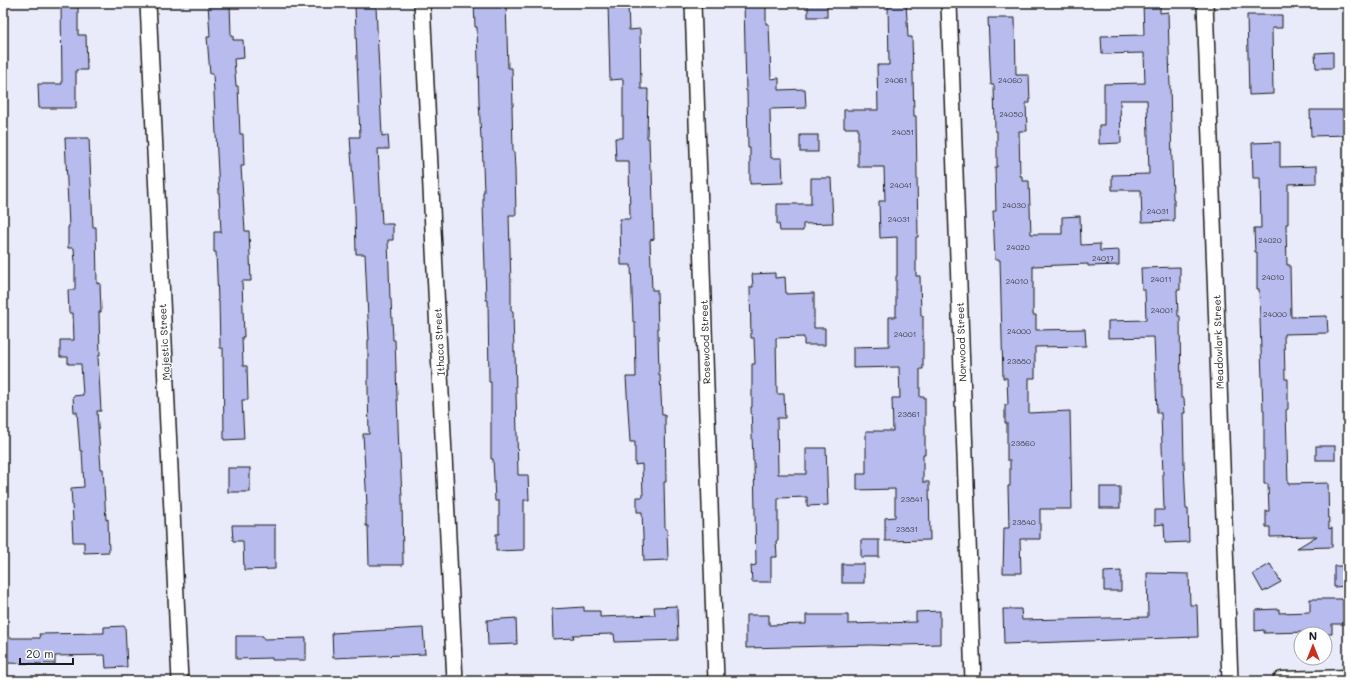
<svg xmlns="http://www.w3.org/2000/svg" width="1351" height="684" viewBox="0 0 1351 684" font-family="Mali,sans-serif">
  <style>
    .building { fill: #b7bbed; stroke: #1c1c1c }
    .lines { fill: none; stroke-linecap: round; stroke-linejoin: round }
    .minor-casing { stroke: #1c1c1c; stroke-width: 18 }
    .tertiary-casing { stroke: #1c1c1c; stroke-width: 21 }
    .minor { stroke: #fff; stroke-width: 15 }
    .tertiary { stroke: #fff; stroke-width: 18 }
    .labels { text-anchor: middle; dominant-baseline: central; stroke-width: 3; stroke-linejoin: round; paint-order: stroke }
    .number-label { font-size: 8px; fill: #434450 }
    .street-label { font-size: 10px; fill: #1c1c1c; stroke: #fff }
  </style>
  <rect width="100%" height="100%" fill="#e9ebfa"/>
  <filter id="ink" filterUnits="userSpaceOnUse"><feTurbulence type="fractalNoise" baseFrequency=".025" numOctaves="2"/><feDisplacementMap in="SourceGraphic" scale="8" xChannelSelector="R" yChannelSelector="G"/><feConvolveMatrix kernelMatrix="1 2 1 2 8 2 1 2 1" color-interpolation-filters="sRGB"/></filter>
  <g filter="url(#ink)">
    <g class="building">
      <polygon points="61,3 78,3 78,35 86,35 87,70 76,70 76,108 39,108 38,84 62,84"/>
      <polygon points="208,3 230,3 231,36 233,36 233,40 243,40 244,58 234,59 236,86 238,86 240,134 243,134 244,166 241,166 245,231 249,231 251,281 242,281 244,337 242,337 243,366 247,366 248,400 242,400 244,439 224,440 223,348 220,348 219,301 218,301 216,252 214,252 214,232 221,232 213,74 210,74 207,37 210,37"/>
      <polygon points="474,3 506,3 508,68 512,68 513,106 512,106 513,151 514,151 515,170 516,215 509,215 511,285 511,311 513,311 514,352 515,352 518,475 528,475 529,500 524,500 524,550 496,551 496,534 499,534 499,501 495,501 493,459 491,459 491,382 489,382 488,300 486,300 483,204 483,192 484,192 482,139 481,139 479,102 477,27 475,27"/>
      <polygon points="608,3 628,3 629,30 640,29 641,89 648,89 647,138 649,138 650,170 652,170 654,239 650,240 652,290 657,290 659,375 660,375 662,415 665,415 666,482 664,482 665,529 667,529 668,560 644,561 642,512 637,512 637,497 643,497 642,464 635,465 635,442 630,442 626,377 636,377 635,322 633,322 631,265 621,265 620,219 630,219 629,161 616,161 615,138 623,138 623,79 610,80"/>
      <polygon points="744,3 766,3 766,24 769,24 771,79 779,78 779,90 805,89 806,108 770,109 771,158 782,158 783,183 750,184 750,148 748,148 747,91 746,91"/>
      <rect x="808" y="3" width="19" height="14"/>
      <polygon points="888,3 906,3 908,37 912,37 914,116 916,116 918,237 916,237 916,276 920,276 921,316 923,316 923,369 920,369 920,397 925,397 925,454 923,454 923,482 929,482 930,540 885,541 885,518 895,517 895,489 857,490 857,474 866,474 866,431 893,431 892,398 900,398 899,367 853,368 853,347 889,346 889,317 896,317 896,276 897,276 897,237 880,238 879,201 885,201 884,167 858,167 858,128 844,128 844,110 878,110 877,65 889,65"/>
      <polygon points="1143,3 1160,3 1160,13 1168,12 1173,199 1174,199 1174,221 1142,222 1141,190 1112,190 1112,175 1149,174 1147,100 1120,100 1121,143 1099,144 1099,125 1104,125 1104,84 1145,83 1144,53 1102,54 1101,36 1144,35"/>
      <polygon points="355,6 376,6 382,136 388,135 389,149 378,149 382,224 393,224 393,240 388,240 390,299 391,299 393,340 395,340 399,454 400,454 402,497 403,565 369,565 368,526 366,526 366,505 367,505 363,434 369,434 368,389 368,340 369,340 365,254 356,254 355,211 350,137 360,137"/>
      <polygon points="1247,15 1282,15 1282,28 1272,28 1273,94 1249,95"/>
      <polygon points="988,18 1015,18 1016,75 1029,75 1030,103 1026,103 1027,131 1019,131 1020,176 1022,176 1022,181 1029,181 1031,234 1062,234 1062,217 1080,216 1081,245 1100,244 1100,251 1119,250 1119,265 1088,266 1088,264 1033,266 1033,315 1036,315 1036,330 1085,329 1086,346 1035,347 1035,378 1029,378 1029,413 1070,411 1072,509 1040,509 1040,539 1020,539 1021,573 1003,573 1004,528 1009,528 1008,486 1010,486 1010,460 1007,460 1007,423 1005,423 1005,405 1008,405 1007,378 1003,378 1000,260 995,260 993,211 996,211 995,167 997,167 997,131 995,131 994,85 991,85"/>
      <polygon points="1333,52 1333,68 1316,68 1315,53"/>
      <polygon points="1310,110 1348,110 1348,135 1311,136"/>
      <rect x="800" y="135" width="18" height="17"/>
      <polygon points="65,138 89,138 93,227 96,227 97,284 100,283 101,312 99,312 100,356 98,356 101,411 97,411 101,469 103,469 106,520 108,519 109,552 84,553 84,542 73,542 72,521 73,521 71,488 84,487 82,451 80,451 77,412 74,412 73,396 83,395 81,364 68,364 68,357 60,357 60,340 74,340 73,313 69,313 68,290 75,290 75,263 74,248 68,248 68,227 69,227"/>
      <polygon points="1280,142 1280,167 1317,166 1317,183 1288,184 1288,224 1286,224 1287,265 1290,265 1291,317 1327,316 1328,333 1284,334 1285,379 1288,379 1288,409 1286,410 1288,484 1328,483 1329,529 1332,528 1332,547 1297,548 1317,536 1270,537 1270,527 1266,527 1266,511 1269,511 1268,484 1264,484 1264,410 1263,410 1259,289 1257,289 1257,252 1255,252 1254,228 1261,228 1260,178 1253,178 1252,143"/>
      <polygon points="811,178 831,178 833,223 803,224 803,231 780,231 779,224 777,224 777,204 811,204"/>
      <polygon points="1180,267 1180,290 1177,290 1178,316 1180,316 1181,398 1184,398 1185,413 1183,413 1184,464 1186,509 1188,509 1189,542 1165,543 1164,524 1155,525 1155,510 1164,510 1161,413 1157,413 1154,337 1108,338 1108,321 1146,320 1145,290 1142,290 1141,268"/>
      <polygon points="775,273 775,278 785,277 786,294 814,293 814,328 825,328 825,345 804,345 804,337 776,338 777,394 784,394 785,418 777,418 778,474 806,474 806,448 826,448 828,505 807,506 807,497 778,498 778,541 776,541 777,557 771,557 771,582 752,582 751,566 756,565 754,461 753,461 751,407 752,407 752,364 755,364 754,338 751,338 750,287 753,287 752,274"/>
      <rect x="1316" y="446" width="19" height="14"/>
      <rect x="228" y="468" width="22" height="24"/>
      <rect x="1100" y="487" width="20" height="21"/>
      <polygon points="232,525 275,525 275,569 244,570 243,541 233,541"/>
      <rect x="861" y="540" width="18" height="17"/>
      <rect x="842" y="564" width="22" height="19"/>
      <polygon points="1270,564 1281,582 1263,592 1253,574"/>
      <polygon points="1334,566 1348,566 1348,586 1334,587"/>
      <polygon points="1121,571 1121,591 1104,591 1104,572"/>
      <polygon points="1147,573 1189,574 1190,605 1197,605 1198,637 1004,644 1003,609 1021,609 1022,620 1148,617"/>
      <polygon points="1310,599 1343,599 1344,624 1332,624 1332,634 1311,634 1311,632 1264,633 1264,630 1255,631 1255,610 1279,609 1279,613 1310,612"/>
      <polygon points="677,606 678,640 615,642 614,634 573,635 574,638 553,639 552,609 584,607 584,611 600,611 600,617 655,615 654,607"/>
      <polygon points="940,611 940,644 902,645 902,646 871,645 746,648 746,615 769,615 769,625 806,624 806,615 848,615 848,624 916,622 916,612"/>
      <polygon points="516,618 517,644 488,645 487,620"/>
      <polygon points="125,626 127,667 106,668 105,655 55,656 55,664 3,663 3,638 40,638 39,634 104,633 104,627"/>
      <polygon points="423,628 425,654 333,658 332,633"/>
      <polygon points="236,636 263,636 263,639 306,638 306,660 272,660 272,658 236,659"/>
    </g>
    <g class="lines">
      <g class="minor-casing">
        <g id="minor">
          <polyline points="148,3 180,681"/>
          <polyline points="422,3 455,681"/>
          <polyline points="693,3 716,681"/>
          <polyline points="949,3 973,681"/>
          <polyline points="1205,3 1230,681"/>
        </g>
      </g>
      <g class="tertiary-casing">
        <polyline id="tertiary" points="1282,681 1348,679"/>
      </g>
      <use href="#minor" class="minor"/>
      <use href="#tertiary" class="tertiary"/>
    </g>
  </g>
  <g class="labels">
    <g class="number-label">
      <text x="896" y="80">24061</text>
      <text x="1010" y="80">24060</text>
      <text x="1011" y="114">24050</text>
      <text x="903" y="132">24051</text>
      <text x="901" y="185">24041</text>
      <text x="1014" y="205">24030</text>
      <text x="1158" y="211">24031</text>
      <text x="899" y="219">24031</text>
      <text x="1270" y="240">24020</text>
      <text x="1018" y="247">24020</text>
      <text x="1103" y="258">24017</text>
      <text x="1273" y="277">24010</text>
      <text x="1161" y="279">24011</text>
      <text x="1017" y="281">24010</text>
      <text x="1162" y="310">24001</text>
      <text x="1275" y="314">24000</text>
      <text x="1019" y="331">24000</text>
      <text x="905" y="334">24001</text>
      <text x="1019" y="361">23880</text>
      <text x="909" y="414">23861</text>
      <text x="1023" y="443">23860</text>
      <text x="912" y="499">23841</text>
      <text x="1024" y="522">23840</text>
      <text x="907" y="529">23831</text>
    </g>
    <g class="street-label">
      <text transform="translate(164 342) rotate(-93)">Majestic Street</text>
      <text transform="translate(439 342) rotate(-93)">Ithaca Street</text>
      <text transform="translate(705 342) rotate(-92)">Rosewood Street</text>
      <text transform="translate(961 342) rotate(-92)">Norwood Street</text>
      <text transform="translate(1218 342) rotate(-92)">Meadowlark Street</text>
    </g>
  </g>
  <rect width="1351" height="684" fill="none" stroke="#fff" stroke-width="16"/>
  <rect x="8" y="8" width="1335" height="668" fill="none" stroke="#1c1c1c" stroke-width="1.5" filter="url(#ink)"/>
  <g transform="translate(1313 646)"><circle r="19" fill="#ffffff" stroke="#a4a4a4"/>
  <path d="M0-3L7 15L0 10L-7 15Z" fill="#c8321e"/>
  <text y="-6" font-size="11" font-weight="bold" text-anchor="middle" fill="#1c1c1c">N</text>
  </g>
  <path d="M20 658v6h53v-6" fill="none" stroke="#1c1c1c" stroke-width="2"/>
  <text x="26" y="658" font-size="12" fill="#1c1c1c" stroke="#ffffff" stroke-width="3" paint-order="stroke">20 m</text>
</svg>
